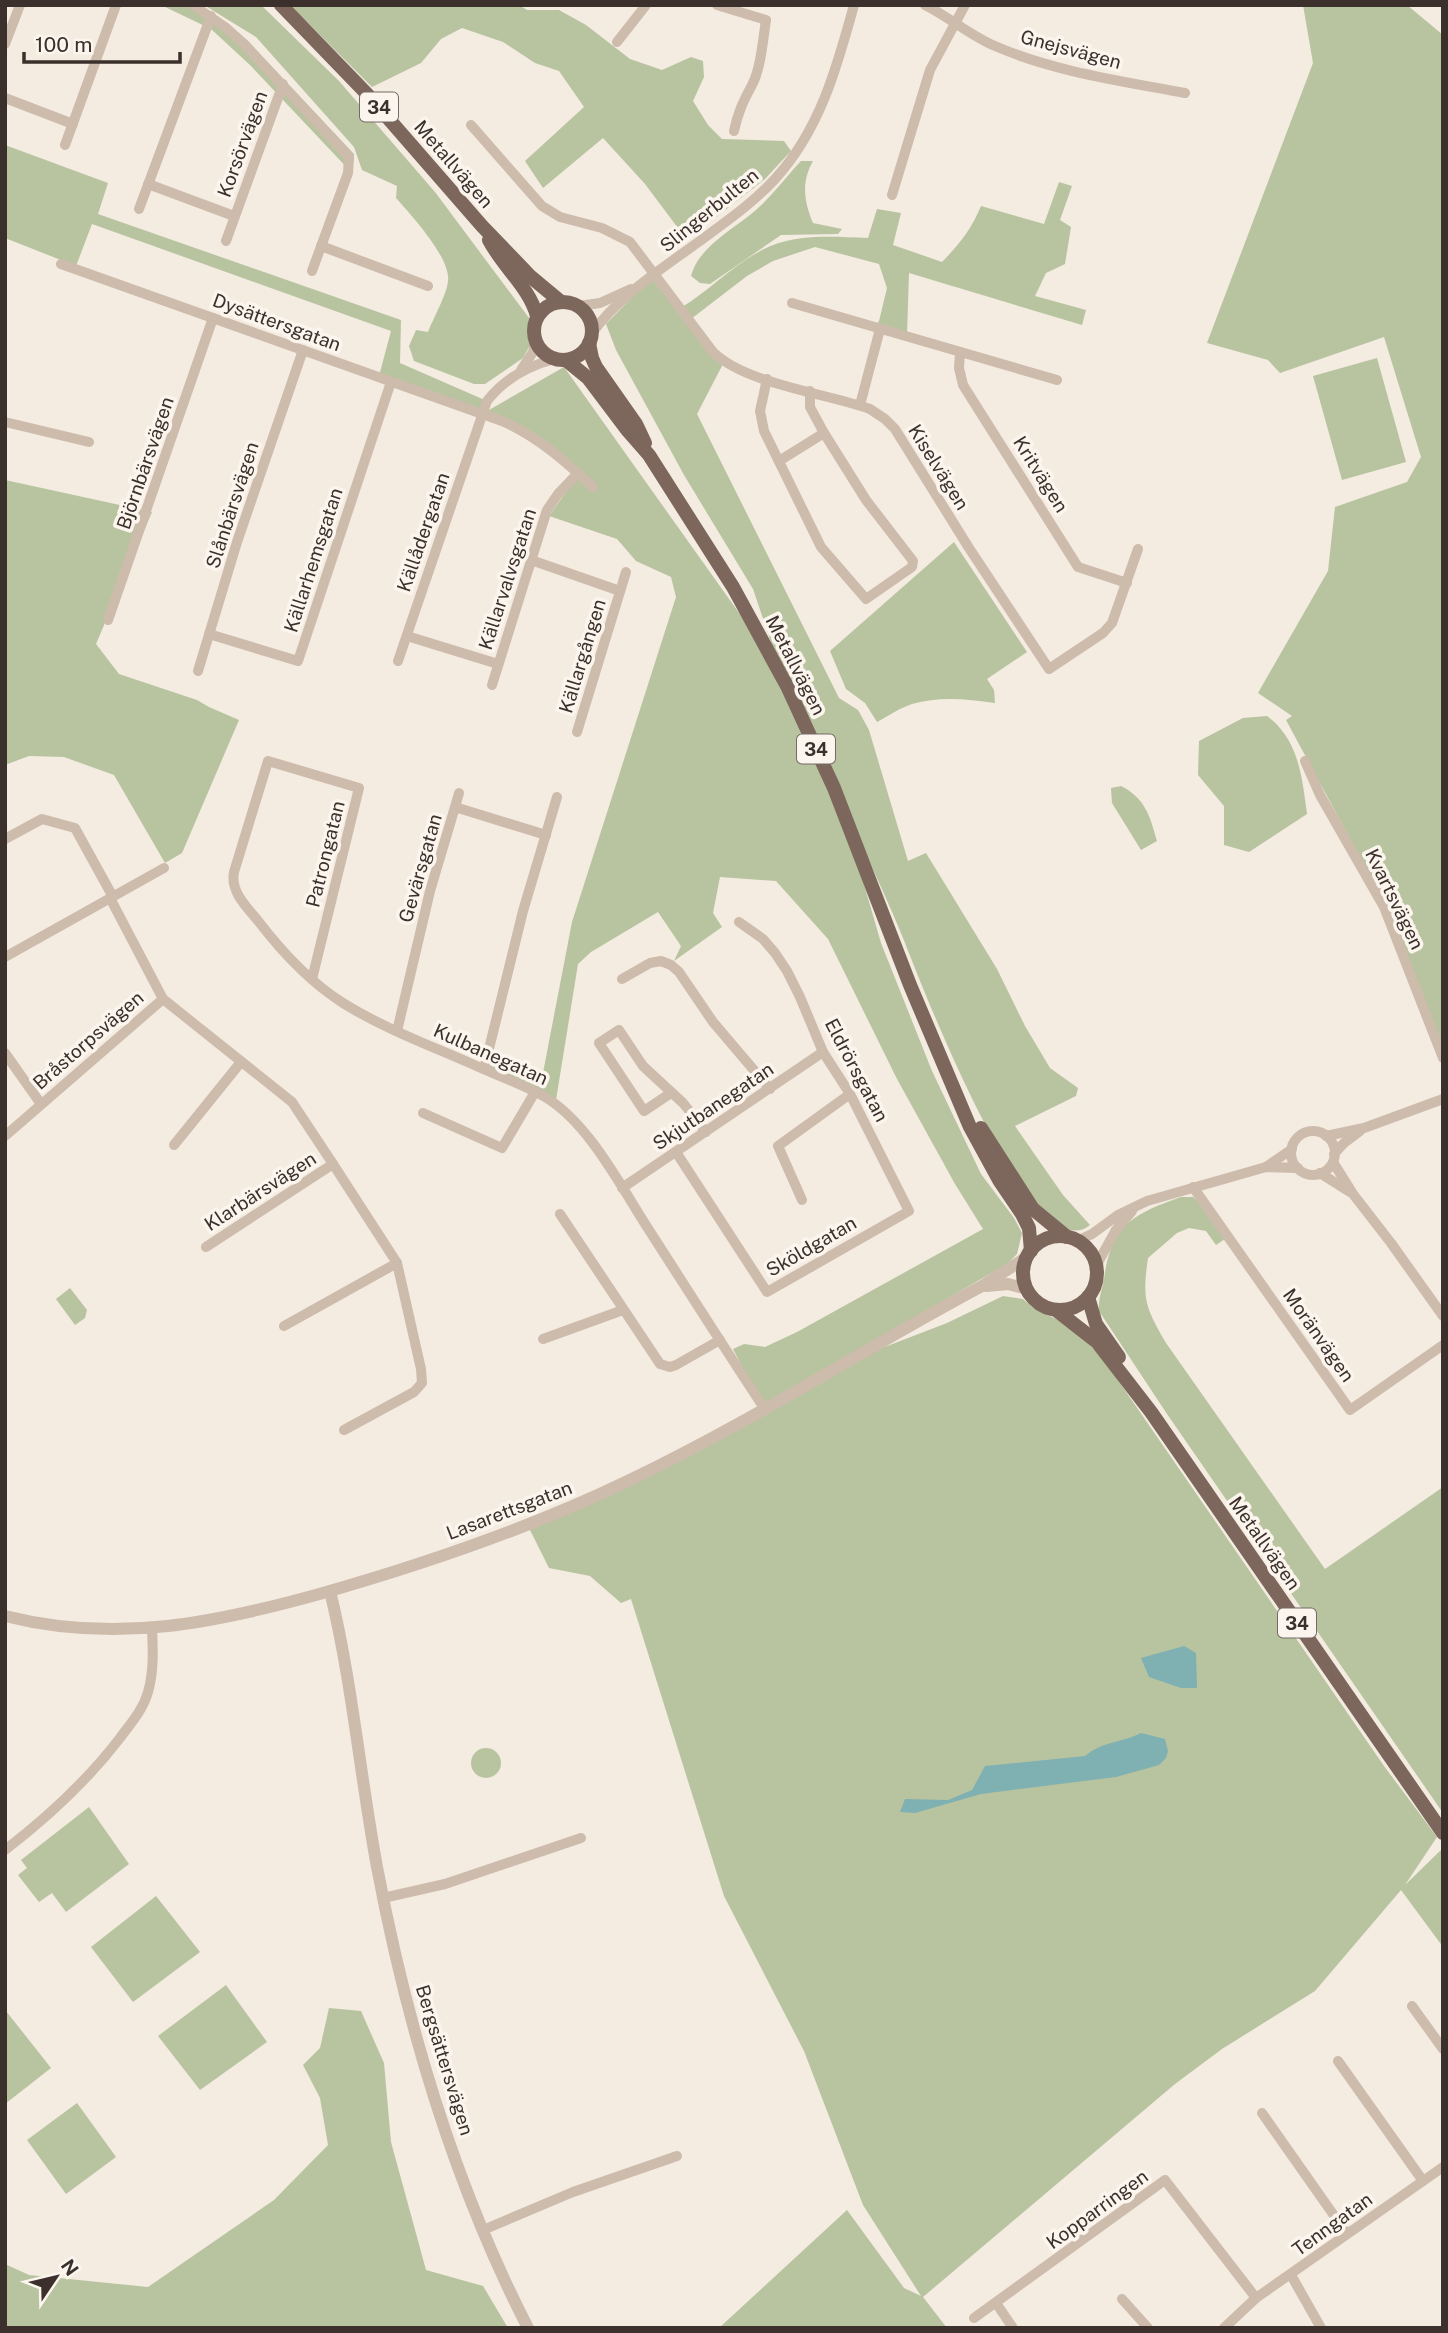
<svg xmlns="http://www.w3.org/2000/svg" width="1448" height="2333" viewBox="0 0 1448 2333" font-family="'Public Sans',sans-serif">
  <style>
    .green { fill: #b8c4a0 }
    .water { fill: #7fb0b2 }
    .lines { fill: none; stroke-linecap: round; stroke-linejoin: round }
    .minor { stroke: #cdbbac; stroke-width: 10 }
    .tertiary { stroke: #cdbbac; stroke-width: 12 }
    .primary { stroke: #7d675c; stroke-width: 14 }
    .labels { text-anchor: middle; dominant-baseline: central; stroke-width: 7; stroke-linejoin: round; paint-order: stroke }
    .shield { fill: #fbf5ee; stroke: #756b66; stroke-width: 2 }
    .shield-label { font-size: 18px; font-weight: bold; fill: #3b302b }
    .street-label { font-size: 19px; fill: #3b302b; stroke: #fbf5ee }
  </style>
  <rect width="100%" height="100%" fill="#f4ebe1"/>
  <g class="green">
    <polygon points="161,5 193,5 248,41 354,154 352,173 250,65 211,29"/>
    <path d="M 204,5 L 261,5 L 339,81 L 435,192 L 529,318 L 534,338 L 523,358 L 485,384 L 474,384 L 414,361 L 409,346 L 416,330 L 428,332 C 433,319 447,294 448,281 C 451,258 411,215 396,198 L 397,186 L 362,170 L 354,147 L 256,37 Z"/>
    <polygon points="290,5 519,5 527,10 559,10 586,25 630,59 662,70 691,57 703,61 704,77 693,101 708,125 722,139 784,141 791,151 765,179 687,240 645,184 603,138 543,188 525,161 584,107 559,71 535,63 503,42 462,28 441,39 421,63 372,87"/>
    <polygon points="1303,5 1407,5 1443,35 1443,1057 1383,900 1286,720 1292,716 1258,693 1328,571 1335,507 1407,482 1421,457 1384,337 1280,373 1268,360 1207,343 1313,63"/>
    <path d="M 5,145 L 108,183 L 98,214 L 401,320 L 400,363 L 487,401 L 482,414 L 564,367 L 781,672 L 753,589 L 684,475 L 616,350 L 606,324 L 655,274 L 682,307 C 710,290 733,265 762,250 C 795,233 832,237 868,238 L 877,209 L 901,213 L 893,245 L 942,262 C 959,245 972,228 981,206 L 1044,224 L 1059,182 L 1072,186 L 1060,220 L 1071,227 L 1065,264 L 1046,273 L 1035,296 L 1086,310 L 1082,325 L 909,273 L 907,335 L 875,327 L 879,321 L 887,288 L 879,264 L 815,247 L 773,261 L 747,276 L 691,319 L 724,362 L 697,414 L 839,698 L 858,710 L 869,730 L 908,861 L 926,853 L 997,969 L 1025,1026 L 1050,1068 L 1078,1088 L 1076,1096 L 1015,1126 L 1063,1195 L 1090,1225 C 1031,1275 918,975 903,938 C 891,908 877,879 864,849 C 856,830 848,809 837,791 L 881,943 L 932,1071 L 981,1174 L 1014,1218 L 1022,1233 L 1017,1254 L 1007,1264 L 943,1301 L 856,1358 L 947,1323 L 1003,1296 L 1023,1299 L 1032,1307 L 1056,1319 L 1081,1336 L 1102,1357 L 1384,1766 L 1437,1837 L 1405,1885 L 1443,1848 L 1443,1947 L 1401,1890 L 1315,1991 L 1222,2049 L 1175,2084 L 923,2297 L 947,2328 L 719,2328 L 847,2210 L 904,2288 L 921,2296 L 863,2205 L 804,2051 L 724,1896 L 631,1599 L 621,1603 L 590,1576 L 549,1568 L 528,1526 L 763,1407 L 733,1349 L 744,1344 L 765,1347 L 797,1332 L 983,1229 L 955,1184 L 897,1079 L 828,939 L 776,881 L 720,877 L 713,913 L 722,927 L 674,961 L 681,946 L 658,912 L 591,952 L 578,964 L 556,1100 L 489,1069 L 491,1056 L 542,1078 L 572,922 L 676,597 L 671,577 L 636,561 L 617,539 L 549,516 L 578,475 L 546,444 L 379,376 L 391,331 L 92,224 L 76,266 L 5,238 Z"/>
    <path d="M 801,161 L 813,161 C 801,182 804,202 813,223 L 842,229 L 838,234 L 781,235 L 710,284 L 700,283 L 691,276 C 699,246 733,230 756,210 C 772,196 786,177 801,161 Z"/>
    <polygon points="1377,358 1406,462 1342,480 1313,376"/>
    <polygon points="5,480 152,512 96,644 119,674 197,700 209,707 239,720 182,853 165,863 114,775 64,757 29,756 5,765"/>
    <path d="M 954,542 L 1027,652 L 987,679 L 994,690 L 995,703 C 967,699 939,696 912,704 C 900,708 888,716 877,722 L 865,703 L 846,689 L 830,651 Z"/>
    <path d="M 1267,716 C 1299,740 1302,777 1307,814 L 1249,852 L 1224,845 L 1224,806 L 1198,775 L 1199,741 L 1243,718 Z"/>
    <path d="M 1121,786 C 1145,798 1150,816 1157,841 L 1141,850 L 1112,803 L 1111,788 Z"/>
    <path d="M 1181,1197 L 1193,1197 L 1201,1204 L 1225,1239 L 1216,1245 L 1206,1231 L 1189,1228 L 1177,1233 L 1148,1258 C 1142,1300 1145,1306 1166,1343 L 1325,1569 L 1443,1487 L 1443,1813 L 1167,1414 L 1099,1311 C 1098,1299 1102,1290 1104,1279 C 1111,1225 1133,1214 1181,1197 Z"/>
    <polygon points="70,1288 87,1310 85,1318 75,1325 56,1299"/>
    <circle cx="486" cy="1763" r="15"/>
    <polygon points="89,1807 129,1864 66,1912 52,1893 39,1902 18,1875 27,1868 21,1860"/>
    <polygon points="156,1896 200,1952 133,2002 91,1947"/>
    <polygon points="226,1985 267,2042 200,2090 158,2036"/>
    <polygon points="329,2008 361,2011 384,2063 391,2142 426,2270 483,2286 508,2328 5,2328 5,2264 29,2275 148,2287 274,2200 328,2145 320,2098 303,2065 320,2048"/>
    <polygon points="6,2011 51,2068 5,2104 5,2012"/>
    <polygon points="77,2103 116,2157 66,2194 27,2140"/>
  </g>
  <g class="water">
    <polygon points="1184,1646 1196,1653 1197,1688 1181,1688 1149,1677 1141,1658"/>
    <path d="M 1141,1733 L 1165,1739 L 1168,1751 L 1166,1758 L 1159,1765 L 1116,1777 L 981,1794 L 915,1813 L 900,1812 L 905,1799 L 948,1800 L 972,1790 L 985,1766 L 1085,1756 C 1103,1741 1121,1743 1141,1733 Z"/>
  </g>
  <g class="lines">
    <g class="minor">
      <polyline points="193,5 225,27 244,44 349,157 348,173 312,271"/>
      <path d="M 717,5 L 766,20 C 763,39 761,68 752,85 C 743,102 738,112 734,131"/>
      <path d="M 925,5 C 949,17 971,36 995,46 C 1055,72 1122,81 1185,93"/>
      <polyline points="617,42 646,5"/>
      <polyline points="5,44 20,5"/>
      <polyline points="5,98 73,124"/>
      <path d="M 471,125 L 542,206 L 560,217 L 602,228 L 630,242 L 713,352 C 746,384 825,393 870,409 L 885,419 L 895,429 L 969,548 L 1049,669 L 1103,633 L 1112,623 L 1138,549"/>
      <polyline points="65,145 116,5"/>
      <polyline points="148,184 234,216"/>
      <polyline points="892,195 930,70 965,5"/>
      <polyline points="139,209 211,16"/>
      <polyline points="226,241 283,84"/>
      <polyline points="321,246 428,286"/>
      <path d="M 61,264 L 502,421 C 538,437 565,461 593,487"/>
      <polyline points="792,303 1057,380"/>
      <polyline points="579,306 600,303 631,289"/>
      <path d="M 592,333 C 619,296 660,270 697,243 C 724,223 752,204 775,179 C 820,130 837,67 854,5"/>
      <polyline points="960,353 959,368 963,385 1078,567 1127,583"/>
      <polyline points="521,370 533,352 535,342"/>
      <polyline points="767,379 760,411 764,431 821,547 866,599 912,567 913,561 866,500 824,433 810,407 810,391"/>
      <polyline points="860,405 880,329"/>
      <polyline points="5,422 89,442"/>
      <polyline points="779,461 824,433"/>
      <polyline points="531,560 620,591"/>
      <polyline points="108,620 213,318"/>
      <polyline points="209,634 298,661 391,382"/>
      <polyline points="407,636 498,664"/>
      <path d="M 398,661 L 487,401 C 504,379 528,366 554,359"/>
      <polyline points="198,671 237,542 303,350"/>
      <polyline points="492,685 547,510 558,494 578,473"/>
      <polyline points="577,732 626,572"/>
      <polyline points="1305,761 1320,795 1384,907 1443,1058"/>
      <polyline points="455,807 459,793"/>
      <polyline points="5,839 42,819 75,828 113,897"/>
      <polyline points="110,898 163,999 292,1102 333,1164 397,1263 421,1369 422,1383 414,1392 344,1430"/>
      <polyline points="5,957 164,868"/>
      <path d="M 312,979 L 359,788 L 268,761 L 234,872 C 230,892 247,907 259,922 C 282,952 310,982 343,1003 C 383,1028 429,1045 472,1064 C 496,1075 522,1084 545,1097 C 589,1123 621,1187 649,1230 C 687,1289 725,1349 764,1408"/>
      <polyline points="622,979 650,963 661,961 671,965 679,972 713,1022 770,1089"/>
      <polyline points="397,1031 430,891 455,807 546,835"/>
      <polyline points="5,1053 41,1104"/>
      <polyline points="484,1069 523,911 557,797"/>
      <polyline points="671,1093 644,1111 599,1043 619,1030 643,1066 683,1103 706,1132"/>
      <polyline points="423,1113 502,1148 535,1092"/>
      <circle cx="1313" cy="1153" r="22"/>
      <polyline points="5,1136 163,999"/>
      <polyline points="1326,1136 1364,1128 1443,1099"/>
      <polyline points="174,1145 241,1062"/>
      <polyline points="676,1152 767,1292 909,1211 850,1094 823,1052 800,997 787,971 775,953 763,939 739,922"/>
      <polyline points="1334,1154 1344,1143 1360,1131"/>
      <polyline points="1333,1162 1353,1194 1391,1243 1443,1316"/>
      <polyline points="1266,1167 1292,1149"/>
      <polyline points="1320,1173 1350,1192"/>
      <polyline points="1193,1187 1350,1410 1443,1345"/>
      <polyline points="622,1188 823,1052"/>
      <polyline points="802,1200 778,1146 850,1094"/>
      <polyline points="560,1214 660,1364 670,1367 676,1365 720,1340"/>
      <polyline points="1077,1241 1092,1234 1118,1215 1147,1201 1266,1167 1298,1168"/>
      <polyline points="206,1247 333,1164"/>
      <polyline points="1096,1266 1116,1230 1132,1211"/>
      <polyline points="284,1326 397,1263"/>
      <polyline points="543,1339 623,1310"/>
      <path d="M 5,1850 C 48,1817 87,1781 120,1738 C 131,1723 143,1710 148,1692 C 154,1671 153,1650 152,1628"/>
      <polyline points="383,1898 445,1884 581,1838"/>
      <polyline points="1412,2006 1443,2049"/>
      <polyline points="1338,2061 1423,2181"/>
      <polyline points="1262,2113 1347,2234"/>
      <polyline points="483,2230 573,2192 677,2156"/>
      <polyline points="1291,2275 1321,2328"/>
      <polyline points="1122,2299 1148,2328"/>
      <polyline points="996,2303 1013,2328"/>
      <polyline points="974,2318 1165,2180 1256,2298"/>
      <polyline points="1224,2328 1256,2298 1443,2167"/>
    </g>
    <g class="tertiary">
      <polyline points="986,1286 1008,1284 1027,1289"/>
      <path d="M 330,1591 C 352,1681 360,1775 377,1867 C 407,2026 454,2184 528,2328"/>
      <path d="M 5,1616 C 115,1644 216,1623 323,1593 C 428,1563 531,1528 630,1480 C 751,1422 864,1349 982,1286 L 1027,1257"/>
    </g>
    <g class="primary">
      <polyline points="281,5 367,94 482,226 531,277 561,302"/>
      <path d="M 489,240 C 503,267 529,287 537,316"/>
      <circle cx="563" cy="331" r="29"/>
      <polyline points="589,343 592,358 596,367 636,424 645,443"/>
      <polyline points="566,360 588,378 628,431 649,455 733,587 788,688 834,788 910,985 970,1127 999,1180 1022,1214 1029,1228 1031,1251"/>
      <polyline points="981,1128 1033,1209 1067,1237"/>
      <circle cx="1060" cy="1273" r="37"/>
      <polyline points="1088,1297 1096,1324 1119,1357"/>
      <polyline points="1056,1310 1097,1342 1151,1412 1443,1833"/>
    </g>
  </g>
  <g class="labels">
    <g class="shield">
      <rect x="360" y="92.5" width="38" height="29" rx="5"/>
      <rect x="797" y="734.5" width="38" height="29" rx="5"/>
      <rect x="1278" y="1608.5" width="38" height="29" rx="5"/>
    </g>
    <g class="shield-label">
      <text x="379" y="107">34</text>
      <text x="816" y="749">34</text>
      <text x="1297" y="1623">34</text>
    </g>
    <g class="street-label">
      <text transform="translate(1071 49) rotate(15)">Gnejsvägen</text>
      <text transform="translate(242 144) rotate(-70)">Korsörvägen</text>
      <text transform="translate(454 164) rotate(49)">Metallvägen</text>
      <text transform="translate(709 210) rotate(-39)">Slingerbulten</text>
      <text transform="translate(277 322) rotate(20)">Dysättersgatan</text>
      <text transform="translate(145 463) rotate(-71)">Björnbärsvägen</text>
      <text transform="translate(939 467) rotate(58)">Kiselvägen</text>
      <text transform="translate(1041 474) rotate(58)">Kritvägen</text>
      <text transform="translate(232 505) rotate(-72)">Slånbärsvägen</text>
      <text transform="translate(423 532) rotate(-71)">Källådergatan</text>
      <text transform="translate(313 560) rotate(-72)">Källarhemsgatan</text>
      <text transform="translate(507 579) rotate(-72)">Källarvalvsgatan</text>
      <text transform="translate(582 656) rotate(-73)">Källargången</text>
      <text transform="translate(796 665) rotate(63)">Metallvägen</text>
      <text transform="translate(325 854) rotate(-76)">Patrongatan</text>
      <text transform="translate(420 868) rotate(-74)">Gevärsgatan</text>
      <text transform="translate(1395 899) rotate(64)">Kvartsvägen</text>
      <text transform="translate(88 1040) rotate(-41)">Bråstorpsvägen</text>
      <text transform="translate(491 1054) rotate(24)">Kulbanegatan</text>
      <text transform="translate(857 1070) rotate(62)">Eldrörsgatan</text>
      <text transform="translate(713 1106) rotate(-34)">Skjutbanegatan</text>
      <text transform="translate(260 1191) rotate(-33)">Klarbärsvägen</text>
      <text transform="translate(811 1246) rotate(-30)">Sköldgatan</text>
      <text transform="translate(1319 1335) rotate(55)">Moränvägen</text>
      <text transform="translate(509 1510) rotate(-21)">Lasarettsgatan</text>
      <text transform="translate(1265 1543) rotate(55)">Metallvägen</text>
      <text transform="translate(445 2060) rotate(73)">Bergsättersvägen</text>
      <text transform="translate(1097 2209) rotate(-36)">Kopparringen</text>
      <text transform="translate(1332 2224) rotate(-36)">Tenngatan</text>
    </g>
  </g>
  <rect width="1448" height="2333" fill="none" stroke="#3b302b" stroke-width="14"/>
  <g transform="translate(56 2277) rotate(55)" stroke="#fbf5ee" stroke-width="5" paint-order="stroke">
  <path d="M0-5L12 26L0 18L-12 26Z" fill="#3b302b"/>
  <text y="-10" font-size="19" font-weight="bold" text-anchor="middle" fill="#3b302b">N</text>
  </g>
  <path d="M24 52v10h156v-10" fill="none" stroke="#3b302b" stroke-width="3.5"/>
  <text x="35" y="52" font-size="21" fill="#3b302b" stroke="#fbf5ee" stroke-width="5" paint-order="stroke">100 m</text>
</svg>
